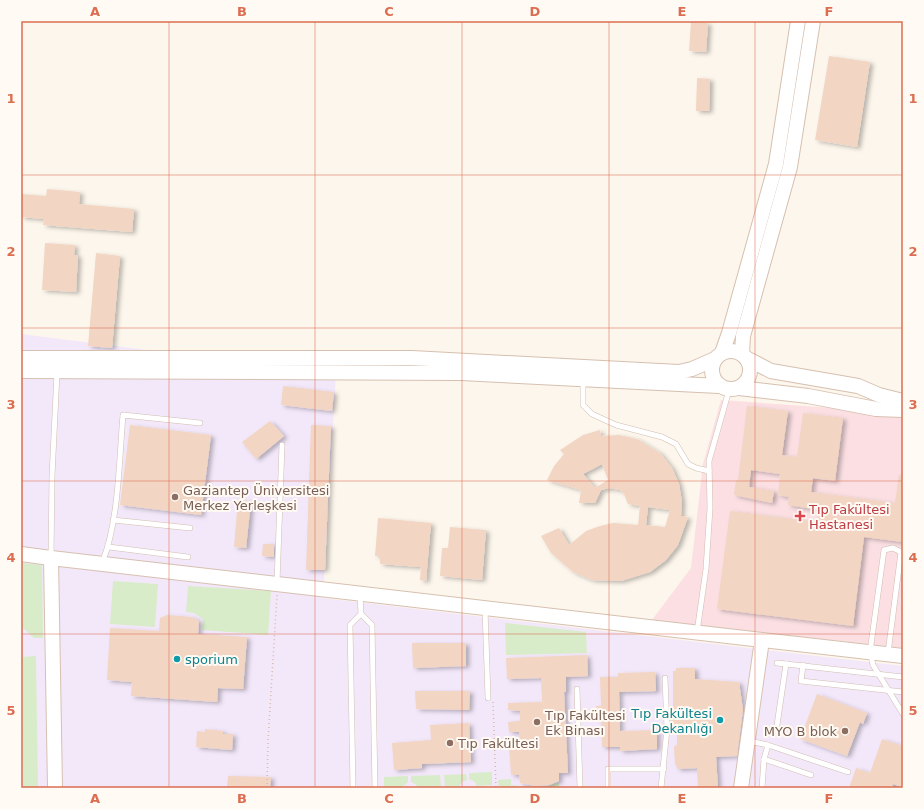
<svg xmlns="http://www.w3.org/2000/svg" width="924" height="809" viewBox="0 0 924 809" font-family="'DejaVu Sans',sans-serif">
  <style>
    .education { fill: #f3e8fa }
    .medical { fill: #fbdfe3 }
    .green { fill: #d8ecc9 }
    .building { fill: #f3d5c3; fill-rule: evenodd; filter: url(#shadow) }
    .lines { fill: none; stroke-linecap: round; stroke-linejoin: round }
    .lane-casing { stroke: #d1beb0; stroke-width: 6 }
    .secondary-casing { stroke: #d6c0b0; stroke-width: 16 }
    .path { stroke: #d9b8a5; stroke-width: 1.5; stroke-dasharray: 1 3; stroke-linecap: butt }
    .lane { stroke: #fff; stroke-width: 5 }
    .secondary { stroke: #fff; stroke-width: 14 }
    .grid { fill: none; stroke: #dc6d51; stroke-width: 1; stroke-opacity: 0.55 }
    .education-dot { fill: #8d6e63; stroke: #fffaf3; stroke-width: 1.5 }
    .health-dot { fill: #e0444e; stroke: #fffaf3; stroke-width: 1.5 }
    .culture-dot { fill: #0f9aa8; stroke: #fffaf3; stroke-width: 1.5 }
    .labels { text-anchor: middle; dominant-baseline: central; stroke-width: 4; stroke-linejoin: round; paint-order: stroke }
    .education-label { font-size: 13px; fill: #785e54; stroke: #fffaf3; text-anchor: start }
    .health-label { font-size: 13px; fill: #be3a42; stroke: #fffaf3; text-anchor: start }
    .culture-label { font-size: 13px; fill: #0d838f; stroke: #fffaf3; text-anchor: start }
    .neatline { fill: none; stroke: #dc6d51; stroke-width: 1.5 }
    .grid-label { font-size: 13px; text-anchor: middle; font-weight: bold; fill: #dc6d51 }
  </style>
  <defs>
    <filter id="shadow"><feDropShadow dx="3.5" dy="2" stdDeviation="2" flood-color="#0004"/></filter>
  </defs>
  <rect width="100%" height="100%" fill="#fdf6ec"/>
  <polygon class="education" points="21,334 336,374 323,598 903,666 903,788 21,788"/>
  <polygon class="medical" points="721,400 903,413 903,648 652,620 691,568 703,464"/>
  <g class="green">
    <polygon points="21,563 42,565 43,638 34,638 21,626"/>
    <polygon points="113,581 158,584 155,627 110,624"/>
    <polygon points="188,586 271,591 268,635 202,630 203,619 194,613 186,612"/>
    <polygon points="505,623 586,632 587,653 506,655"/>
    <polygon points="36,656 38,788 23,788 21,657"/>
    <polygon points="492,772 492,785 477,786 475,782 469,779 469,773"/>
    <polygon points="466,774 467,780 462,782 459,787 445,788 444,775"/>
    <polygon points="440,775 441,788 419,788 415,784 411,782 411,776"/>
    <polygon points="408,776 408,782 401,788 384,788 384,777"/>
    <polygon points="511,779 511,785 540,788 559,783 559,788 499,788 498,780"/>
  </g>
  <g class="building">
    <polygon points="691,22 708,23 706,52 689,51"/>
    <polygon points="829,56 870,62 857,147 815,140"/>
    <polygon points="697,78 710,79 709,111 696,111"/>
    <polygon points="47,189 80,192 79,204 134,209 132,232 43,225 44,219 21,217 21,194 46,196"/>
    <polygon points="45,243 75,245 74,255 78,255 76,292 42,290"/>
    <polygon points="96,253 120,256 112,348 88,346"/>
    <polygon points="283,386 334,392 332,411 281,405"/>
    <polygon points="747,406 788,411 782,455 797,457 803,413 843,418 835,481 813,478 811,492 895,503 899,475 903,475 903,542 864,537 853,626 717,609 730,511 817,522 819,510 788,505 789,497 778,495 780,474 751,470 749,487 774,491 772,503 734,495 736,480 738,481"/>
    <polygon points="270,421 284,436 256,459 242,442"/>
    <polygon points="130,425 211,435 201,515 120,505"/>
    <polygon points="311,425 331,426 325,570 306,570"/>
    <path d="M 600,430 L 601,436 L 619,435 L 637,439 L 660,453 L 672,468 L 679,484 L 682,502 L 681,516 L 688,517 L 678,545 L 666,560 L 650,572 L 621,581 L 592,580 L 573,572 L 551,553 L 541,536 L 559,528 L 569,545 L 586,531 L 600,526 L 613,523 L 638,525 L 640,506 L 628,504 L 624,494 L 620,490 L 609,488 L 601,490 L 595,503 L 579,503 L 581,490 L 547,480 L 554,466 L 564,454 L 560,450 L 583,435 ZM 602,464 L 608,480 L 595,488 L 583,474 ZM 648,507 L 670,510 L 665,527 L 646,525 Z"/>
    <polygon points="238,500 251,501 246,548 234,547"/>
    <polygon points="378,518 431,523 426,581 420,580 421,567 380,564 380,556 375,556"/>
    <polygon points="450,527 486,530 482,580 440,576 442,548 448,548"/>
    <polygon points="263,544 274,544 274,557 262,556"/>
    <polygon points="167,615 192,617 199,621 198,634 247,637 243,689 218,688 217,702 131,696 132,682 107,680 110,628 159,631 160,618"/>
    <polygon points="412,643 466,643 466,666 413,668"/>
    <polygon points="587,655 588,676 566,677 566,692 564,692 568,773 559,773 559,781 549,785 536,786 520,783 519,775 511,775 509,746 520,746 519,732 509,732 508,722 520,721 520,711 508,710 508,703 542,702 541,678 507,679 506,658"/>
    <polygon points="676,668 695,668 695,679 739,682 743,710 737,756 716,757 718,788 698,788 697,768 677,769 677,766 675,765 674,746 677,745 677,730 673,730 673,727 671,727 670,707 673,707 673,671 676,671"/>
    <polygon points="655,672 656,691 619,692 620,731 657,730 657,749 620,751 620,747 602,747 601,719 597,719 596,706 601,706 600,677 618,677 618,673"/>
    <polygon points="415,691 470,691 469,710 416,709"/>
    <polygon points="817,694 867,713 863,724 860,722 847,756 800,739"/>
    <polygon points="469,723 471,762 422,764 422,768 394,770 392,743 431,740 430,725"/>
    <polygon points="205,729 223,731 223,734 233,734 232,750 196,747 197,731 205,732"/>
    <polygon points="882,739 903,746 903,787 893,784 892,788 849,788 856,768 870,773"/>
    <polygon points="228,776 271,777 270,788 227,788"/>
  </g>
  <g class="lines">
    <g class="lane-casing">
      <g id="lane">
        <polyline points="583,380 583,405 592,414 616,425 662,437 676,444 688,464 696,468 709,471"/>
        <polyline points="113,520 190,528"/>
        <polyline points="109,547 188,557"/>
        <polyline points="51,557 52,476 57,373"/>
        <path d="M 102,563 C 119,522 119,460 123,415 L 200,423"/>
        <polyline points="277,583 282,445"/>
        <polyline points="360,594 361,614 372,625 375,788"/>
        <polyline points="485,609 488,698"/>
        <polyline points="697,632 706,569 710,508 709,461 729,390"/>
        <polyline points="888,653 901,552 893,548 884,550 870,652 873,665 903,714"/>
        <polyline points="777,663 903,677"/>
        <polyline points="803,665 801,681 903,692"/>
        <polyline points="577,689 580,788"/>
        <polyline points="777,725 786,664"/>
        <polyline points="749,741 768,745 848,772"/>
        <polyline points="764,759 811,775"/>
        <polyline points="353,788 350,625 361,614"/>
        <polyline points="608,788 608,769 664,769"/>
        <polyline points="661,788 667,729 665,678"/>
        <polyline points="762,788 764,759 768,745"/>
      </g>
    </g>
    <g class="secondary-casing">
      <g id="secondary">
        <circle cx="731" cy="370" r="19"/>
        <polyline points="722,353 729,333 776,164 798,21"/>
        <polyline points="742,354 743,336 790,167 813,21"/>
        <polyline points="21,358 412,358 679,372 692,369 715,359"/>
        <polyline points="746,358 771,371 858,386 879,395 903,401"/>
        <polyline points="21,371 461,373 719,386"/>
        <polyline points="739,388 808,396 876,409 903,410"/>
        <polyline points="21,554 51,558"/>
        <polyline points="762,640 903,656"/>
        <polyline points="55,788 51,558 762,640 741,788"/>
      </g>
    </g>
    <g class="path">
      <polyline points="493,702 496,788"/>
      <polyline points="267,788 268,741 277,595"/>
    </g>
    <use href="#lane" class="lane"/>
    <use href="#secondary" class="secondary"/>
  </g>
  <path class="grid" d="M 169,21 L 169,788M 315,21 L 315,788M 462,21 L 462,788M 609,21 L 609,788M 755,21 L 755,788M 21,175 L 903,175M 21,328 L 903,328M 21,481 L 903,481M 21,634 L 903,634"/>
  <g class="education-dot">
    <circle cx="175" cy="497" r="4"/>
    <circle cx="537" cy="722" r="4"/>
    <circle cx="845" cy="731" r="4"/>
    <circle cx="450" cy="743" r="4"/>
  </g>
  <path class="health-dot" d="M798 510h4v4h4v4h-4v4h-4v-4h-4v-4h4z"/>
  <g class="culture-dot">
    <circle cx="177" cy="659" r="4"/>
    <circle cx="720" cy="720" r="4"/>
  </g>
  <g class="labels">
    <g class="education-label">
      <text x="183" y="490">Gaziantep Üniversitesi<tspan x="183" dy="15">Merkez Yerleşkesi</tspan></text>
      <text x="545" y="715">Tıp Fakültesi<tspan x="545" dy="15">Ek Binası</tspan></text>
      <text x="837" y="731" text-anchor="end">MYO B blok</text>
      <text x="458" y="743">Tıp Fakültesi</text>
    </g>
    <g class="health-label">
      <text x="809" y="509">Tıp Fakültesi<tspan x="809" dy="15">Hastanesi</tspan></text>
    </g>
    <g class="culture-label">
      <text x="185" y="659">sporium</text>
      <text x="712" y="713" text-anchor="end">Tıp Fakültesi<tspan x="712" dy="15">Dekanlığı</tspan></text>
    </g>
  </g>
  <rect width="924" height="809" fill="none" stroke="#fffaf3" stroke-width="44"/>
  <rect x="22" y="22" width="880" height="765" class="neatline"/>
  <g class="grid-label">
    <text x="95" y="16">A</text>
    <text x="242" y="16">B</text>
    <text x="389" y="16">C</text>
    <text x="535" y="16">D</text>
    <text x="682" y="16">E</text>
    <text x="829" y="16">F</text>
    <text x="11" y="103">1</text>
    <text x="913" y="103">1</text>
    <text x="11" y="256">2</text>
    <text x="913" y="256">2</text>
    <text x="11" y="409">3</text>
    <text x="913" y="409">3</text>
    <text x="11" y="562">4</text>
    <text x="913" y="562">4</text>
    <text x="11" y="715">5</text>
    <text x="913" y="715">5</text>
    <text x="95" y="803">A</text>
    <text x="242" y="803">B</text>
    <text x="389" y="803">C</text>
    <text x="535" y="803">D</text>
    <text x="682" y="803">E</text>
    <text x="829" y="803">F</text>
  </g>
</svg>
